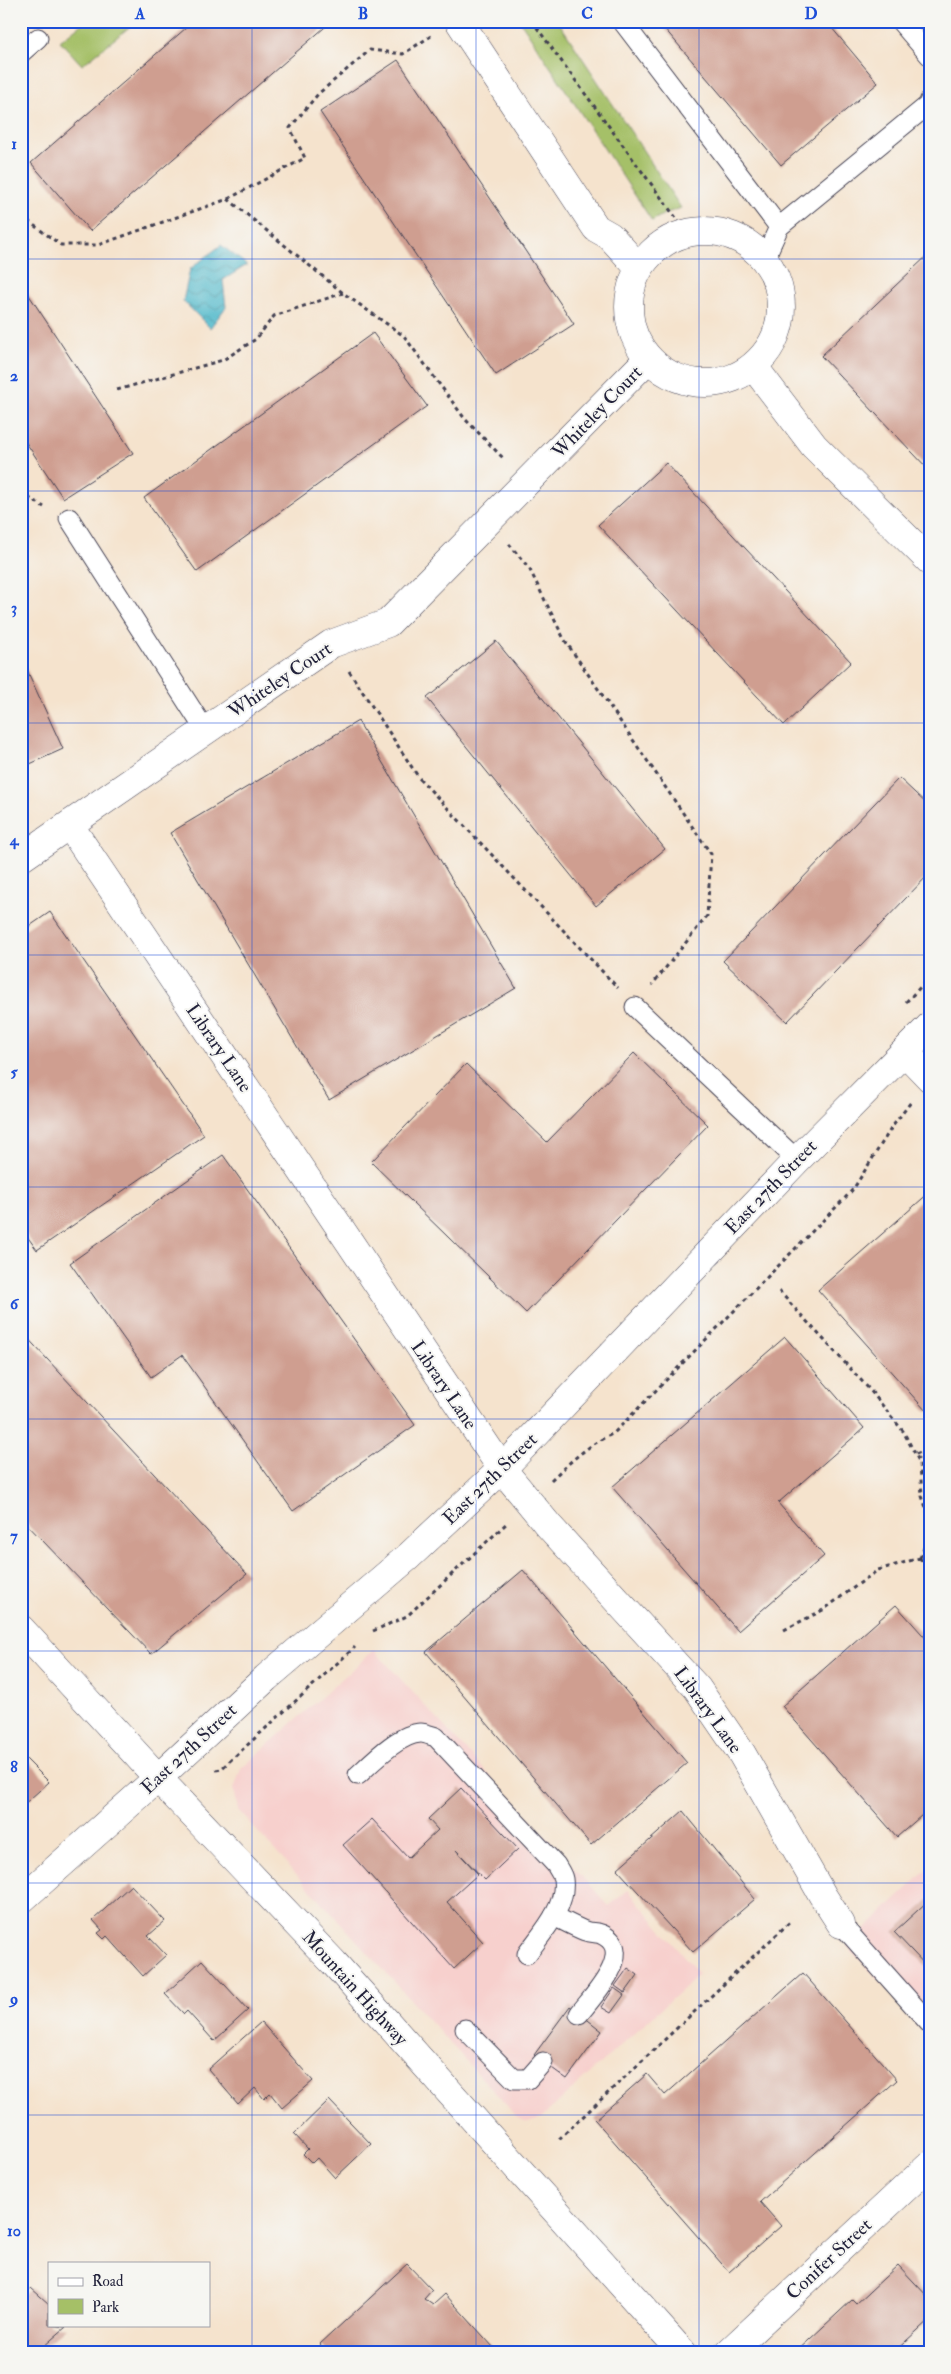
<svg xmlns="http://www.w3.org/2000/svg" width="951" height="2374" viewBox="0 0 951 2374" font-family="'IM FELL Double Pica',serif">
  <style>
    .built { fill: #f7d0cd }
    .green { fill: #a5c067; stroke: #647151 }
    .water { fill: url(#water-waves); stroke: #386d82 }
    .building { fill: #cf9e90 }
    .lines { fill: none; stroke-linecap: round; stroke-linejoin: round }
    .lane-casing { stroke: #423f51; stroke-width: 21 }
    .street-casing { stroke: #423f51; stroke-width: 29 }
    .secondary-casing { stroke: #423f51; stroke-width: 29 }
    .path { stroke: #423f51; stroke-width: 3; stroke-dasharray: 4 4; stroke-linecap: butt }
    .lane { stroke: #fff; stroke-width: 19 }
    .street { stroke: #fff; stroke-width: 28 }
    .secondary { stroke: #fff; stroke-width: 28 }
    .grid { fill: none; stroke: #1d4ed8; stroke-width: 1; stroke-opacity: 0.55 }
    .labels { text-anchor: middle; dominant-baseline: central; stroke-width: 4; stroke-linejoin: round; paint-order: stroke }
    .street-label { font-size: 19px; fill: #22223b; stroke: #f6f6f2 }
    .neatline { fill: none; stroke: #1d4ed8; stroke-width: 2 }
    .grid-label { font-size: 16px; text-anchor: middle; font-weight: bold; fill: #1d4ed8 }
  </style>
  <defs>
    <pattern id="water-waves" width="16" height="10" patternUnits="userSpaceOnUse" patternTransform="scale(1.25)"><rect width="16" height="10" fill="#4db8ca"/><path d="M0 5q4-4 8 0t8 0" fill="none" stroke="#4095a5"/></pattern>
  </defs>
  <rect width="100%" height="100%" fill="#f6f6f2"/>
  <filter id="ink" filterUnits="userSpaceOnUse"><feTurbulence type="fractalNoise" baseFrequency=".02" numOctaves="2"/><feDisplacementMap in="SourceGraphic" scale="10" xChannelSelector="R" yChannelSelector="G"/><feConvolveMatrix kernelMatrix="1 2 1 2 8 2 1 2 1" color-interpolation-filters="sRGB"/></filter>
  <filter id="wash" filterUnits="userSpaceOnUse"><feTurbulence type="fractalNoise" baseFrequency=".0096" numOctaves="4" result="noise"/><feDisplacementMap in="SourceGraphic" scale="20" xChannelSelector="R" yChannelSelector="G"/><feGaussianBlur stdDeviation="1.12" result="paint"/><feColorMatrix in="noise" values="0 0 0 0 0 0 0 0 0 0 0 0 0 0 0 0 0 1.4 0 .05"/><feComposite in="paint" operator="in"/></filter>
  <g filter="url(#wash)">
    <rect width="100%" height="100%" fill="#f5e3cd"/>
    <g class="built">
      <polygon points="374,1650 609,1906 628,1890 699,1974 541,2118 528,2122 519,2119 238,1810 234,1789 241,1769"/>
      <polygon points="930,1867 930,2034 847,1946"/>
    </g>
    <g class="green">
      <polygon points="85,21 137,21 82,65 60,41"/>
      <polygon points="520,21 558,21 681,208 664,214 652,221"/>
    </g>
    <polygon class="water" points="221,245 247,265 223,280 226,307 210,328 183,301 190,269"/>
    <g id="blocks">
      <g class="building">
        <polygon points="194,21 332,21 90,231 31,163"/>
        <polygon points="658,21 826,21 878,83 781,165"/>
        <polygon points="398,60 574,324 496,375 320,112"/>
        <polygon points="930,253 930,471 821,356"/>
        <polygon points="21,283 133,453 63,498 21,435"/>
        <polygon points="373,333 427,406 197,572 144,498"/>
        <polygon points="666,463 851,662 784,725 598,525"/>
        <polygon points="496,641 665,849 596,906 427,698"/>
        <polygon points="21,657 63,749 21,768"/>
        <polygon points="358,721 516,988 329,1100 170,833"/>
        <polygon points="899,778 930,807 930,873 787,1022 723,961"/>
        <polygon points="50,912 204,1135 37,1250 21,1228 21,932"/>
        <polygon points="634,1053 708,1125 526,1313 371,1162 466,1064 547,1142"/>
        <polygon points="223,1155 415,1425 293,1511 182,1355 151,1377 70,1263"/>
        <polygon points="930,1192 930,1409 927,1412 818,1290"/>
        <polygon points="21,1331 247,1574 151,1654 21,1518"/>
        <polygon points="785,1337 864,1428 778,1503 824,1556 738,1631 612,1487"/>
        <polygon points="523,1570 687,1763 591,1845 426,1652"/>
        <polygon points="896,1605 930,1643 930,1808 897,1837 782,1706"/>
        <polygon points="21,1754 49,1782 21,1807"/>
        <polygon points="461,1788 518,1849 485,1880 456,1850 478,1874 447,1902 483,1942 454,1969 343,1845 372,1819 408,1858 438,1830 428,1819"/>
        <polygon points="683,1811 755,1899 693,1952 617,1869"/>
        <polygon points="131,1885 165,1921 148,1936 166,1955 143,1976 107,1936 104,1939 98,1933 102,1930 93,1920"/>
        <polygon points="930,1899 930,1970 894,1932"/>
        <polygon points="202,1960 248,2010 214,2041 187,2011 184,2014 165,1994"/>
        <polygon points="628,1968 638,1975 625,1993 615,1986"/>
        <polygon points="803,1973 897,2080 760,2202 781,2226 729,2272 595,2120 647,2074 665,2095"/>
        <polygon points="614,1988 624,1995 611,2013 601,2007"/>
        <polygon points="570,2006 602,2031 567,2079 534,2055"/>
        <polygon points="261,2022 313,2081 282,2108 270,2093 264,2099 255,2088 238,2104 208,2069"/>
        <polygon points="329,2100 371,2144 335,2178 317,2158 312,2163 303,2154 308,2149 294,2134"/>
        <polygon points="407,2264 432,2290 424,2299 433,2305 445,2294 494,2348 499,2349 500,2353 328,2353 320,2344"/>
        <polygon points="898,2265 930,2299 930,2319 893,2353 795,2353 852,2300 856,2304"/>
        <polygon points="31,2288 49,2304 49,2325 66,2327 36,2353 21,2353 21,2297"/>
      </g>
    </g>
  </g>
  <g filter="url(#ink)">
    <use href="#blocks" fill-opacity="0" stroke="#423f51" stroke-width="1"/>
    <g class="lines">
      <g class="lane-casing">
        <g id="lane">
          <polyline points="622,21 779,227"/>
          <polyline points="900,21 930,56"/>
          <polyline points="21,53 38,38"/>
          <polyline points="765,258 779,227 928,105 930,100"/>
          <polyline points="69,518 205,730"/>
          <polyline points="635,1007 797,1160"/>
          <path d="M 358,1775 C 372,1762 400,1733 421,1733 C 425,1733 432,1736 436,1737 L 556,1865 C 558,1869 562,1874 563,1879 C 567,1907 542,1933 527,1954"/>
          <path d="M 554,1916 C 564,1921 575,1927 585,1931 C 590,1933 596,1932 601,1934 C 638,1950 593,1996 579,2014"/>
          <polyline points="841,1924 930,2024"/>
          <polyline points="465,2029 514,2079 528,2079 543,2062"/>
        </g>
      </g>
      <g class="street-casing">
        <g id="street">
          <polyline points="459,21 596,228 610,236 639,268"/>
          <circle cx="705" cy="307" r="76"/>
          <polyline points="754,367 814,446 930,561"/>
          <polyline points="70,826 502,1469 548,1525 697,1688 742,1754 823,1896 841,1924"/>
          <polyline points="21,858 331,644 388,623 648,359"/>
          <polyline points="905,1052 930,1078"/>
          <polyline points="21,1900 158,1778"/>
          <polyline points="728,2353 930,2165"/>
        </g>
      </g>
      <g class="secondary-casing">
        <g id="secondary">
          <polyline points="21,1629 158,1778 334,1963 683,2353"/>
          <polyline points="158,1778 266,1678 409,1556 502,1469 797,1160 930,1026"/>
        </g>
      </g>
      <g class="path">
        <polyline points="532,21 687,233"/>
        <polyline points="228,199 305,158 290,128 318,94 370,50 403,54 431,36"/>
        <polyline points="21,216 61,245 98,245 228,199 343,293 404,336 465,419 504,459"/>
        <polyline points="117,390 223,360 256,339 274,316 343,293"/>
        <polyline points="21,493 44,507"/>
        <polyline points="509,544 529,568 564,639 711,854 707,916 652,985"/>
        <polyline points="349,671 419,778 618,988"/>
        <polyline points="906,1002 930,977"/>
        <polyline points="779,1291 870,1390 903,1431 920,1463 922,1496 930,1519"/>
        <polyline points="916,1454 930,1448"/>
        <path d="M 551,1480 C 571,1461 588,1445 614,1433 L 846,1197 L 854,1188 L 892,1127 L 911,1102"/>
        <polyline points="920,1558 930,1533"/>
        <polyline points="920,1558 930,1573"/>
        <polyline points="784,1630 823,1610 878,1570 920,1558"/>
        <polyline points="373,1631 407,1616 507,1523"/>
        <polyline points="216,1770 221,1769 355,1647"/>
        <polyline points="559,2139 792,1920"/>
      </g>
      <use href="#lane" class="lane"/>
      <use href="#street" class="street"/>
      <use href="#secondary" class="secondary"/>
    </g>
  </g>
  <path class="grid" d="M 252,21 L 252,2353M 476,21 L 476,2353M 699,21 L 699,2353M 21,259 L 930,259M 21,491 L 930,491M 21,723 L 930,723M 21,955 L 930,955M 21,1187 L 930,1187M 21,1419 L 930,1419M 21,1651 L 930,1651M 21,1883 L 930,1883M 21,2115 L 930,2115"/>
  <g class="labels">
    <g class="street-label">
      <text transform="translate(597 412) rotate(-46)">Whiteley Court</text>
      <text transform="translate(280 680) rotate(-34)">Whiteley Court</text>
      <text transform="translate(219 1048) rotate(56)">Library Lane</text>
      <text transform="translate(771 1187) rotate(-46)">East 27th Street</text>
      <text transform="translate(444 1385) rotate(56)">Library Lane</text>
      <text transform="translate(490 1479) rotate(-44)">East 27th Street</text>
      <text transform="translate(708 1710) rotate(54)">Library Lane</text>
      <text transform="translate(189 1749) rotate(-43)">East 27th Street</text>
      <text transform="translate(355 1988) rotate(48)">Mountain Highway</text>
      <text transform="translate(829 2259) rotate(-43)">Conifer Street</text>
    </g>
  </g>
  <rect width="951" height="2374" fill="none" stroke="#f6f6f2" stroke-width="55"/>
  <rect x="48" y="2262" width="162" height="65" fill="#f6f6f2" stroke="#a1a1a9"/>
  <rect x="58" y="2278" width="25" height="8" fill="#ffffff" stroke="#a1a1a9"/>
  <text x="92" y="2286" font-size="15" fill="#22223b">Road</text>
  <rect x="58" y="2299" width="25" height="15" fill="#a5c067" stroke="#a1a1a9"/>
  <text x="92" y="2312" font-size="15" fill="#22223b">Park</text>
  <rect x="28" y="28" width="896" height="2318" class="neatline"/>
  <g class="grid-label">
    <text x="140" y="19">A</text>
    <text x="363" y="19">B</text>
    <text x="587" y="19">C</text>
    <text x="811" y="19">D</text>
    <text x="14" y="149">1</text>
    <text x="14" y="381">2</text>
    <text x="14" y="613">3</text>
    <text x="14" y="845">4</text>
    <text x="14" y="1077">5</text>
    <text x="14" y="1309">6</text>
    <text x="14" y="1541">7</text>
    <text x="14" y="1772">8</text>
    <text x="14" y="2004">9</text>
    <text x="14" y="2236">10</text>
  </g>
</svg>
